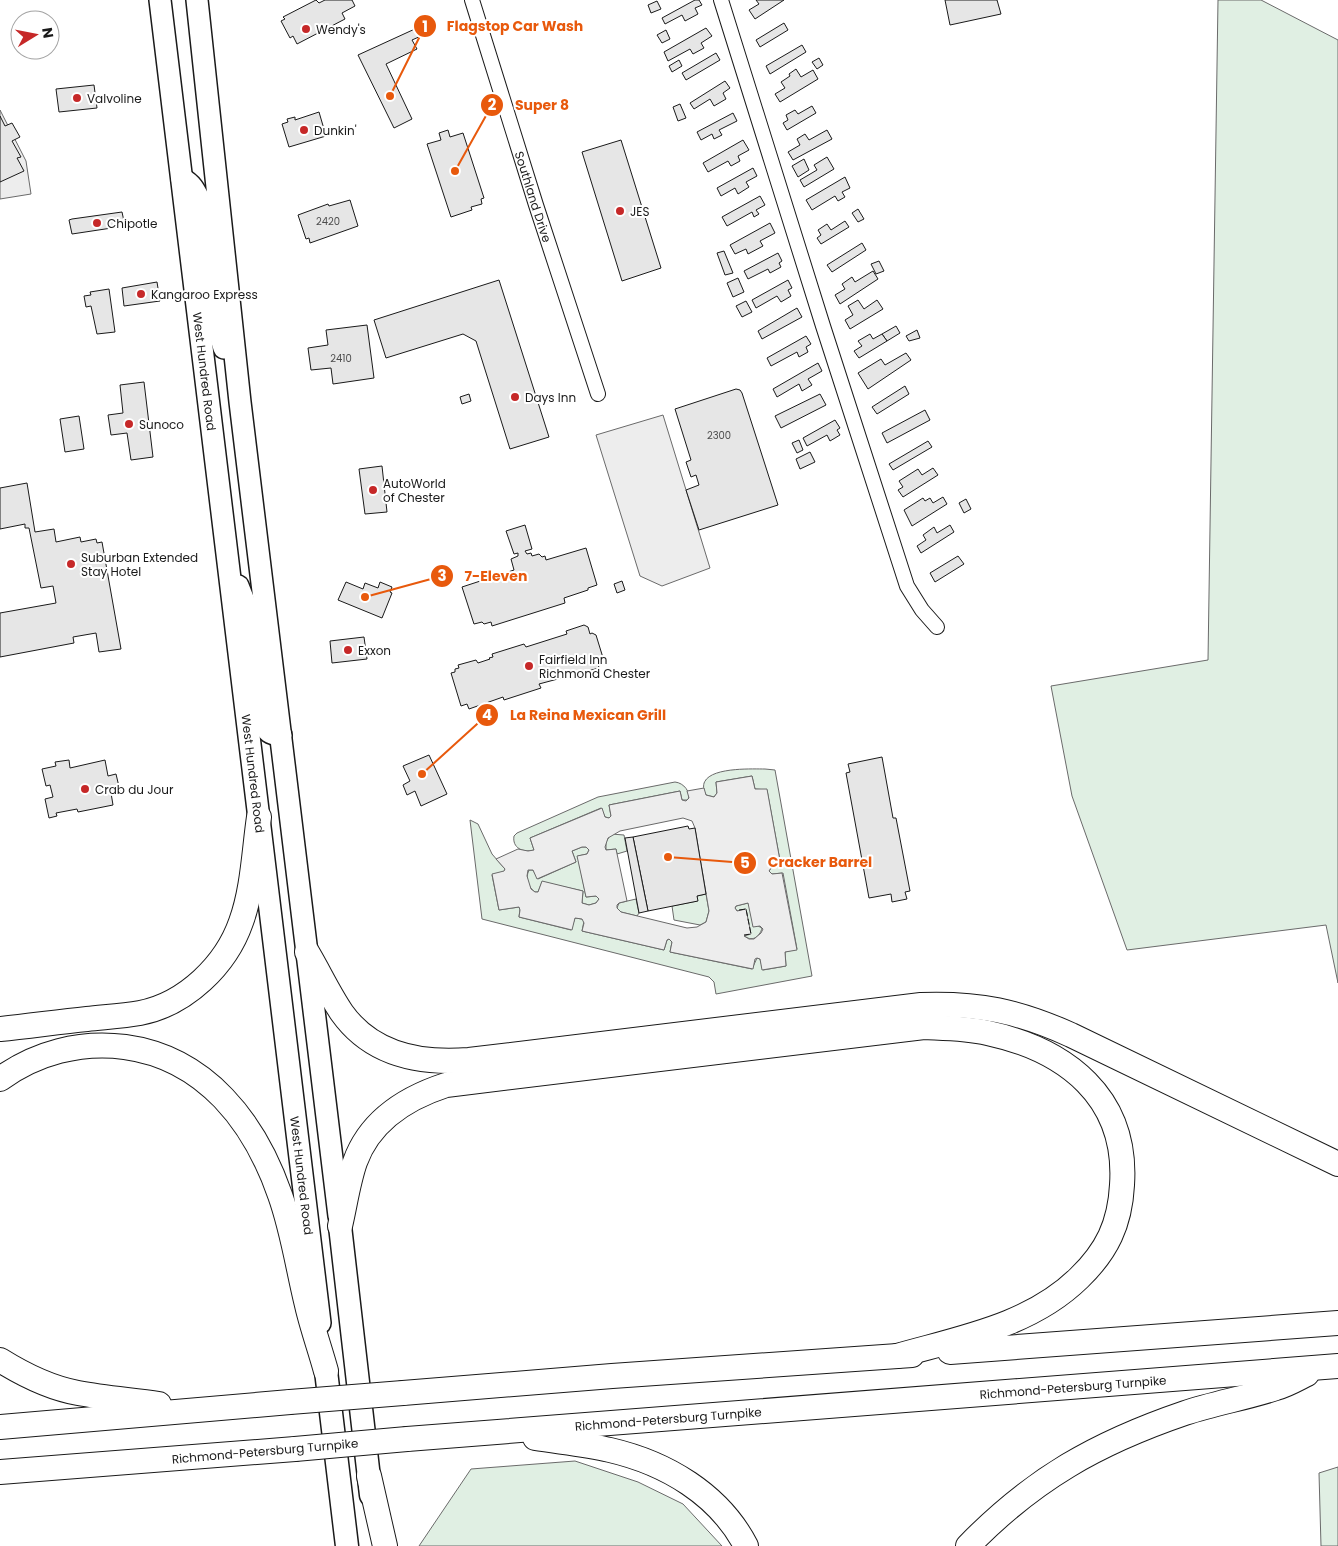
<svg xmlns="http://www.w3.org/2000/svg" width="1338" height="1546" viewBox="0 0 1338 1546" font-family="Poppins,sans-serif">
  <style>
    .green { fill: #e0efe3; stroke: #6a6a6a }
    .parking { fill: #ededed; stroke: #6a6a6a; fill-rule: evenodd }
    .building { fill: #e6e6e6; stroke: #1a1a1a }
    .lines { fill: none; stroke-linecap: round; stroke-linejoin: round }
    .minor-casing { stroke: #1a1a1a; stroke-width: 16 }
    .primary-casing { stroke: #1a1a1a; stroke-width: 24 }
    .trunk-casing { stroke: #1a1a1a; stroke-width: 25 }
    .motorway-casing { stroke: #1a1a1a; stroke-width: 26 }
    .minor { stroke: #fff; stroke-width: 14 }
    .primary { stroke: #fff; stroke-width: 21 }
    .trunk { stroke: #fff; stroke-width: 22 }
    .motorway { stroke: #fff; stroke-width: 24 }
    .motorway-bridge-casing { stroke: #1a1a1a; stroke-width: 26; stroke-linecap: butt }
    .motorway-bridge { stroke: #fff; stroke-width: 24 }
    .fence { stroke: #1a1a1a; stroke-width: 1; stroke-dasharray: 6 2.5; stroke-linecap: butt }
    .poi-dot { fill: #c62828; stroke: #fff; stroke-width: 2 }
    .labels { text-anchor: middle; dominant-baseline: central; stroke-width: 4; stroke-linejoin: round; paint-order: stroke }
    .number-label { font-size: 10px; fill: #4d4d4d }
    .poi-label { font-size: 12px; fill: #1a1a1a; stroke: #fff; text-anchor: start }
    .street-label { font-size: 12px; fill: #1a1a1a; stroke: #fff }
    .leader { fill: none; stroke: #e8590c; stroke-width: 2 }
    .callout-dot { fill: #e8590c; stroke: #fff; stroke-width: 2 }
    .mark-label { font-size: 15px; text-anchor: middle; font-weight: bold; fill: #fff }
    .callout-label { font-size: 14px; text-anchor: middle; font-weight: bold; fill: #e8590c; stroke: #fff; stroke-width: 4; stroke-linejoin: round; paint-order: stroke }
  </style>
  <rect width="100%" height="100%" fill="#fff"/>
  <g class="green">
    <polygon points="1218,0 1261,0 1338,40 1338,983 1326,925 1127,950 1072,796 1051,686 1208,660"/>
    <path d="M 765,769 L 775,770 L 812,976 L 716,994 L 714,982 L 709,977 L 482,919 L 470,820 L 478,824 L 492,854 L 505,869 L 504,872 L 492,875 L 499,910 L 519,907 L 520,909 L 519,917 L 571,930 L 575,918 L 582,919 L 584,921 L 582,931 L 664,950 L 667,940 L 669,939 L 672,942 L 670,952 L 752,969 L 757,958 L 760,959 L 763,970 L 786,966 L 785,952 L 797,949 L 783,873 L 772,874 L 769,871 L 771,868 L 781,866 L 767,790 L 755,789 L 752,776 L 716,782 L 717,793 L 714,797 L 706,795 C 691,766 750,769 765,769 Z"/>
    <path d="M 675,782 C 684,783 691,792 688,800 L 682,800 L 680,791 L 609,805 L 611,816 L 609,818 L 605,817 L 601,808 L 530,838 L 534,850 C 523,853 512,848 514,836 L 517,833 L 598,797 Z"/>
    <polygon points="611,834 624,835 627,851 617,854 616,849 606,850 606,842"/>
    <path d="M 582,847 L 586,847 L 589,850 L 587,854 L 578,856 L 586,897 L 596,896 L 599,899 L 596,903 L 589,905 L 582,903 L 583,891 L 542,882 L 538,892 L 535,892 C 528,887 525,878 529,870 L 533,870 L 538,879 L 576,862 L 572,851 Z"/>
    <polygon points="706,894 709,911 706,922 700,925 674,920 672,906 697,901 697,896"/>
    <polygon points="636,899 639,913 637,916 621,912 617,908 619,903"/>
    <path d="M 748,903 L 758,926 L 762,928 C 760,937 751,943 744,935 L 750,934 L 746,909 L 737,911 L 735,908 L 736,906 Z"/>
    <polygon points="575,1461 638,1482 683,1504 722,1546 419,1546 471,1469"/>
    <polygon points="1338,1467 1338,1546 1321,1546 1319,1473"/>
  </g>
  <g class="parking">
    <polygon points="0,110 26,161 31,194 0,199"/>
    <polygon points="663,415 710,568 662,586 640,576 596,435"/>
    <path d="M 752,776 L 755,789 L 767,789 L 781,866 L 771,868 L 769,871 L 772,874 L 782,873 L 797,950 L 785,952 L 786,966 L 762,970 L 760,959 L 757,958 L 755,959 L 753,969 L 670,952 L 672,942 L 669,939 L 667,940 L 664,950 L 582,931 L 584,923 L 582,919 L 575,918 L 572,930 L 519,917 L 520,910 L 519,907 L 499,910 L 492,874 L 504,871 L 505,869 L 496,859 L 518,849 L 528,851 L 534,850 L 530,838 L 602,808 L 605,817 L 609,818 L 611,816 L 609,805 L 680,791 L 682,800 L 686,801 L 689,798 L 687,791 L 704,788 L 706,795 L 714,797 L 717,793 L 716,782 ZM 683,818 L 692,821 L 695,828 L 709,911 L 706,922 L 697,927 L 687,928 L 621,912 L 617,908 L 617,905 L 619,903 L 627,901 L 616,849 L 606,850 L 605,847 L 608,838 L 620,831 ZM 582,847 L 586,847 L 589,850 L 587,854 L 577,856 L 586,897 L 596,896 L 599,899 L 596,903 L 589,905 L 582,903 L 583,891 L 542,881 L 538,892 L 535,892 L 531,889 L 527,876 L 528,870 L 533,870 L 537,879 L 576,862 L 572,851 ZM 748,903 L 753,927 L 760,926 L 763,929 L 761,933 L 754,939 L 749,939 L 744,936 L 751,934 L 746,909 L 737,911 L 735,908 L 736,906 Z"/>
  </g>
  <g class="building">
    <polygon points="316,0 319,3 325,0 352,0 355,6 342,13 345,19 297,44 293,36 290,38 281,21 285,19 283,17"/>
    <polygon points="695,0 699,0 702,5 695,8 698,14 685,21 682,15 665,24 662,18"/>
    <polygon points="756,0 784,0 755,19 749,10 759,4"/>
    <polygon points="945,0 997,0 1001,14 950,25"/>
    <polygon points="657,1 661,9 651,13 648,5"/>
    <polygon points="784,23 788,30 760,47 756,40"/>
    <polygon points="417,28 421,36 412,40 417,49 386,64 412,119 394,128 358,55"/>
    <polygon points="706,28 712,36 701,43 704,48 693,54 690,49 668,61 664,52"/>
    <polygon points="666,30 670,39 662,43 657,35"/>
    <polygon points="802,45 806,52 770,74 766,66"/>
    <polygon points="716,53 720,60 686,80 682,73"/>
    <polygon points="819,58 823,65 817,69 812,62"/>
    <polygon points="679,60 682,66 672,72 669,66"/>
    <polygon points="796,69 801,77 813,70 818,79 780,102 775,94 785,88 781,82 790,76 789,74"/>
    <polygon points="725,81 730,88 723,93 726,99 714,106 710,99 694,109 690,103"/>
    <polygon points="94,85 97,108 59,112 56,89"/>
    <polygon points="680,104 686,118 678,121 673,107"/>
    <polygon points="812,106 816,113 787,130 783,123 788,120 786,115 795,110 798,114"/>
    <polygon points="319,112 326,136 289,147 282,124 288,122 287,119 295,117 295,120"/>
    <polygon points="733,113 737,121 719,130 722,135 714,139 712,134 701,140 697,132"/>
    <polygon points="0,116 5,126 12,123 20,137 12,141 21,157 17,158 24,171 0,182"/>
    <polygon points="448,130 450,137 463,133 484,198 481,199 482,204 471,207 472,210 451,217 427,144 441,140 439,133"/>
    <polygon points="827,130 832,139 793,160 788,152 800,145 797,139 805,134 809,140"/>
    <polygon points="621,140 661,268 622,281 582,152"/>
    <polygon points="743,140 749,150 738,156 740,161 731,166 728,161 708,172 703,163"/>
    <polygon points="827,157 834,169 804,187 800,180 817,170 814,165"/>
    <polygon points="804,159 809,170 798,177 792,166"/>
    <polygon points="753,168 757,176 746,182 749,187 738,194 735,188 721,196 717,188"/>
    <polygon points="845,177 850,188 842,192 845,197 838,201 835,196 812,210 806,200"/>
    <polygon points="760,196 765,205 756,210 759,214 754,217 752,212 727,226 722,217"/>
    <polygon points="350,200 358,226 310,243 309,238 306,239 298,215 328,204 329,206"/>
    <polygon points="858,209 864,219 858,222 852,213"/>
    <polygon points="122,212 125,226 72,234 69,220 72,219"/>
    <polygon points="845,221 849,227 821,244 817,238 821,235 818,230 827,224 831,230"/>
    <polygon points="770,223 775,233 760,241 763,246 748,254 746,249 735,254 730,245"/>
    <polygon points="862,243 866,250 832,272 827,265"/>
    <polygon points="724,251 733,273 725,275 717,253"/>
    <polygon points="778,253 782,261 779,263 781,267 770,273 768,269 748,279 744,271"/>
    <polygon points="879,261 884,271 876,274 871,264"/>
    <polygon points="873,271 878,279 840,304 835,295 845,289 842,284 852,277 855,282"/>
    <polygon points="738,278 744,292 733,297 727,283"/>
    <polygon points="499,280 549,437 510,449 476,341 463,334 386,358 374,320"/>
    <polygon points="788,280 792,288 788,290 791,296 781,302 777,296 756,308 752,300"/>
    <polygon points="157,282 160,301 124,306 122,288"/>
    <polygon points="109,289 115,332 97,334 91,306 86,307 84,296 91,295 90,292"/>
    <polygon points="858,300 864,309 877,300 883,309 850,329 845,320 853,315 848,306"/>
    <polygon points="746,301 752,312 742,317 736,306"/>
    <polygon points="797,308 802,317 762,339 758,331"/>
    <polygon points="367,325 374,378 333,384 331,368 311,370 308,348 328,345 326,330"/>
    <polygon points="896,326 900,333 887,341 882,334"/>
    <polygon points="917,330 920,338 909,341 906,336"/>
    <polygon points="870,334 873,339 882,334 887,341 859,358 854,351 862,346 858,341"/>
    <polygon points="806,336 811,344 806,347 808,352 799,357 797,352 771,366 767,358"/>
    <polygon points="906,353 911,360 868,389 858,373 881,359 885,365"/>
    <polygon points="818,363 822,371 808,379 812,385 802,391 799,384 777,397 773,389"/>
    <polygon points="144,382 153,457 131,460 127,433 111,435 108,415 123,413 120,385"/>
    <polygon points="905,386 909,394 877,414 872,407"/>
    <polygon points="736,389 740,390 742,393 778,505 699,530 686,490 699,485 696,475 691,477 686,462 691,460 675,409"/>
    <polygon points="469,394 471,401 462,404 460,397"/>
    <polygon points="820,394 826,405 781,428 775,416"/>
    <polygon points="925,410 930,420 887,443 882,433"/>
    <polygon points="79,416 84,449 65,452 60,419"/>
    <polygon points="835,420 840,428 837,430 840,435 830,441 827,435 807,446 803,438"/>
    <polygon points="799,440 803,450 797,453 792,443"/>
    <polygon points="928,441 932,447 893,470 889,464"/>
    <polygon points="810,452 815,462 800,469 796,459"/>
    <polygon points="382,466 387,512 365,514 359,469"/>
    <polygon points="933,468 938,475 903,497 898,490 903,487 899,481 918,469 922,475"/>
    <polygon points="27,483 35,532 54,529 56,542 80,537 81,542 96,539 97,543 102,542 121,649 99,652 96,633 73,637 74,643 0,657 0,613 56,603 53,586 41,588 29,528 25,528 25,524 0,529 0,488"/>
    <polygon points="943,497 947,504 912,526 904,510 923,498 925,501 930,498 933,503"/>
    <polygon points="966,499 971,509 964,513 959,503"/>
    <polygon points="525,525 532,549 525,551 527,554 531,553 532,556 539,554 542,557 545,556 546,560 586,548 597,585 588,588 588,590 564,598 565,603 492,626 491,622 484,624 482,622 474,624 462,587 514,570 511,559 518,556 518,553 514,554 506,531"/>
    <polygon points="950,525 954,532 921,553 917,546 926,540 923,535 934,527 937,533"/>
    <polygon points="958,556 964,564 935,582 930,573"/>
    <polygon points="622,581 625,590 617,593 614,584"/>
    <polygon points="346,582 363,589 365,583 378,588 380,582 392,587 390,592 392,593 382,618 338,600"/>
    <polygon points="584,625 588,627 590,634 592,633 596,635 604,661 598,663 599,668 539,684 541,688 504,700 503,697 469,709 467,704 461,706 451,673 455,672 455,669 459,668 458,665 476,660 478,663 490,659 489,658 493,657 492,654 524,644 526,647 567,634 566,631"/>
    <polygon points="364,637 367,659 332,663 330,641"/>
    <polygon points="429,755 447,794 421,806 415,791 407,795 403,785 410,781 403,766"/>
    <polygon points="882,757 893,818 896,818 910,891 905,892 907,899 892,902 891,894 869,898 846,773 850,772 848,764"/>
    <polygon points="69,760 70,768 105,760 108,776 116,774 120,791 111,793 113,805 78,812 77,809 56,813 57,816 49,818 45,799 53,797 50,785 46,786 42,769 56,766 55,762"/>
    <polygon points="688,826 689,829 695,828 706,894 697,896 698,901 648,911 633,837"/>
    <polygon points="633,837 648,911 639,913 625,838"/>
  </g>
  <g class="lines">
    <g class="minor-casing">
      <g id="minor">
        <path id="s1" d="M 472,0 L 536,205 L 598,394"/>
        <polyline points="721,0 823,326 907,586 922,610 937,627"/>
      </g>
    </g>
    <g class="primary-casing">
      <g id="primary">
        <path id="s2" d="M 160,0 L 320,1323"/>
        <polyline points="197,0 240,402 339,1216"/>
        <path d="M 182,179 C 192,184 195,191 200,201 L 213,312 L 224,348"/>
        <path d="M 238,586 L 250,616 L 263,722 C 267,732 270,734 281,735"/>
      </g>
    </g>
    <g class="trunk-casing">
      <g id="trunk">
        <polyline points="340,1226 371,1495"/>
        <polyline points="326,1371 347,1546"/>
      </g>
    </g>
    <g class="motorway-casing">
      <g id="motorway">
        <path d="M 307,952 C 319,972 329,994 342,1013 C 372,1055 421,1064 469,1060 L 921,1005 C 979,1003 1018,1011 1071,1035 L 1338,1164"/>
        <path d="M 0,1029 C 29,1026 58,1022 87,1019 C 105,1017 123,1016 140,1013 C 186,1004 226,965 241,922 C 253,889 254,851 259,817"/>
        <path d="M 0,1079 C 36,1053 80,1041 125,1047 C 206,1058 255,1123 280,1195 C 293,1231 298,1269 307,1305 C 312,1327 320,1349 326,1371"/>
        <path d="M 340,1226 C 345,1205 348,1182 355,1162 C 370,1120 406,1098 446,1085 L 924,1027 C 945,1028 967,1028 988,1033 C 1066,1050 1128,1097 1122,1185 C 1120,1224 1107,1251 1079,1278 C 1030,1326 960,1338 897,1356"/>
        <polyline points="950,1352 1338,1323"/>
        <path d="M 0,1360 C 24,1375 50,1388 78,1393 C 105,1398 132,1400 159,1404"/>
        <polyline points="403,1393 612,1376 912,1355"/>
        <polyline points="0,1427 290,1402"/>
        <path d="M 535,1438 C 560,1442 586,1444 610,1450 C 666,1463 719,1494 746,1546"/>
        <path id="s3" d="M 407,1439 L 1338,1366"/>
        <polyline points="0,1472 295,1449"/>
        <polyline points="369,1476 385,1546"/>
        <path d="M 968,1546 C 1033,1479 1097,1443 1185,1413 C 1215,1403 1246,1398 1276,1388 C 1287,1385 1297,1379 1307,1374"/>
      </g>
    </g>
    <use href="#minor" class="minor"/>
    <use href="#primary" class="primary"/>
    <use href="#trunk" class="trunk"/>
    <use href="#motorway" class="motorway"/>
    <g class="motorway-bridge-casing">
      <g id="motorway-bridge">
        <polyline points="290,1402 403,1393"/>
        <polyline points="295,1449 407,1439"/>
      </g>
    </g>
    <use href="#motorway-bridge" class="motorway-bridge"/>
    <polyline class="fence" points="739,910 746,909 751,934 744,935"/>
  </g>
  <g class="poi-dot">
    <circle cx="306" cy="29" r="5"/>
    <circle cx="77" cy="98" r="5"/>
    <circle cx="304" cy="130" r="5"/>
    <circle cx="620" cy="211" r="5"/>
    <circle cx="97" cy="223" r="5"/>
    <circle cx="141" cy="294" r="5"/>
    <circle cx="515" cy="397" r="5"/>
    <circle cx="129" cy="424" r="5"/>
    <circle cx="373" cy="490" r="5"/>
    <circle cx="71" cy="564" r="5"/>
    <circle cx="348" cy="650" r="5"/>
    <circle cx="529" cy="666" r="5"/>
    <circle cx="85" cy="789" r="5"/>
  </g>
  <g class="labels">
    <g class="number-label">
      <text x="328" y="221">2420</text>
      <text x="341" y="358">2410</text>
      <text x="719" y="435">2300</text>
    </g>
    <g class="poi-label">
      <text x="316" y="29">Wendy's</text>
      <text x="87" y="98">Valvoline</text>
      <text x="314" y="130">Dunkin'</text>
      <text x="630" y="211">JES</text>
      <text x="107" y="223">Chipotle</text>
      <text x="151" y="294">Kangaroo Express</text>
      <text x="525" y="397">Days Inn</text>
      <text x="139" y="424">Sunoco</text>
      <text x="383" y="483">AutoWorld<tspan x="383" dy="14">of Chester</tspan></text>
      <text x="81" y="557">Suburban Extended<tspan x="81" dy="14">Stay Hotel</tspan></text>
      <text x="358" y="650">Exxon</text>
      <text x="539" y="659">Fairfield Inn<tspan x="539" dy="14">Richmond Chester</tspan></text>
      <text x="95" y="789">Crab du Jour</text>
    </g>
    <g class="street-label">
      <text stroke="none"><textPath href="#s1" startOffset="206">Southland Drive</textPath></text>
      <text stroke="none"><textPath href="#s2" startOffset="374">West Hundred Road</textPath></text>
      <text stroke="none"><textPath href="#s2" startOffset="779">West Hundred Road</textPath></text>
      <text stroke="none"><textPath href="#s2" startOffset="1184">West Hundred Road</textPath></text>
      <text stroke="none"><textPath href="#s3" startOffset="668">Richmond-Petersburg Turnpike</textPath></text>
      <text stroke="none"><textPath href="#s3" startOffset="262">Richmond-Petersburg Turnpike</textPath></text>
      <text transform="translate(265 1451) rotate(-5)">Richmond-Petersburg Turnpike</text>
    </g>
  </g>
  <path class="leader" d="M390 96L425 26M455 171L492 105M365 597L442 576M422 774L487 715M668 857L745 863"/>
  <g class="callout-dot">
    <circle cx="390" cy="96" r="5"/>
    <circle cx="455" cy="171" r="5"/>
    <circle cx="365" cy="597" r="5"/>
    <circle cx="422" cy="774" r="5"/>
    <circle cx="668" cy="857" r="5"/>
    <circle cx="425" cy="26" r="12"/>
    <circle cx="492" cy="105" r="12"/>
    <circle cx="442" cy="576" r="12"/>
    <circle cx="487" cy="715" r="12"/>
    <circle cx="745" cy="863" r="12"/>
  </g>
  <g class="mark-label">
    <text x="425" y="32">1</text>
    <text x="492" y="110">2</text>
    <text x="442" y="581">3</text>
    <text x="487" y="720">4</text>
    <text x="745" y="868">5</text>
  </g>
  <g class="callout-label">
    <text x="515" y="31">Flagstop Car Wash</text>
    <text x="542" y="110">Super 8</text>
    <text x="496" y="581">7-Eleven</text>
    <text x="588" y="720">La Reina Mexican Grill</text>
    <text x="820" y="867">Cracker Barrel</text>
  </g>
  <g transform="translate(35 35) rotate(80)"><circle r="24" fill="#ffffff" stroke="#a3a3a3"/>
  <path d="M0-4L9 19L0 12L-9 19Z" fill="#c62828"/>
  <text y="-8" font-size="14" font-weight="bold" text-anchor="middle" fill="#1a1a1a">N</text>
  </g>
</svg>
